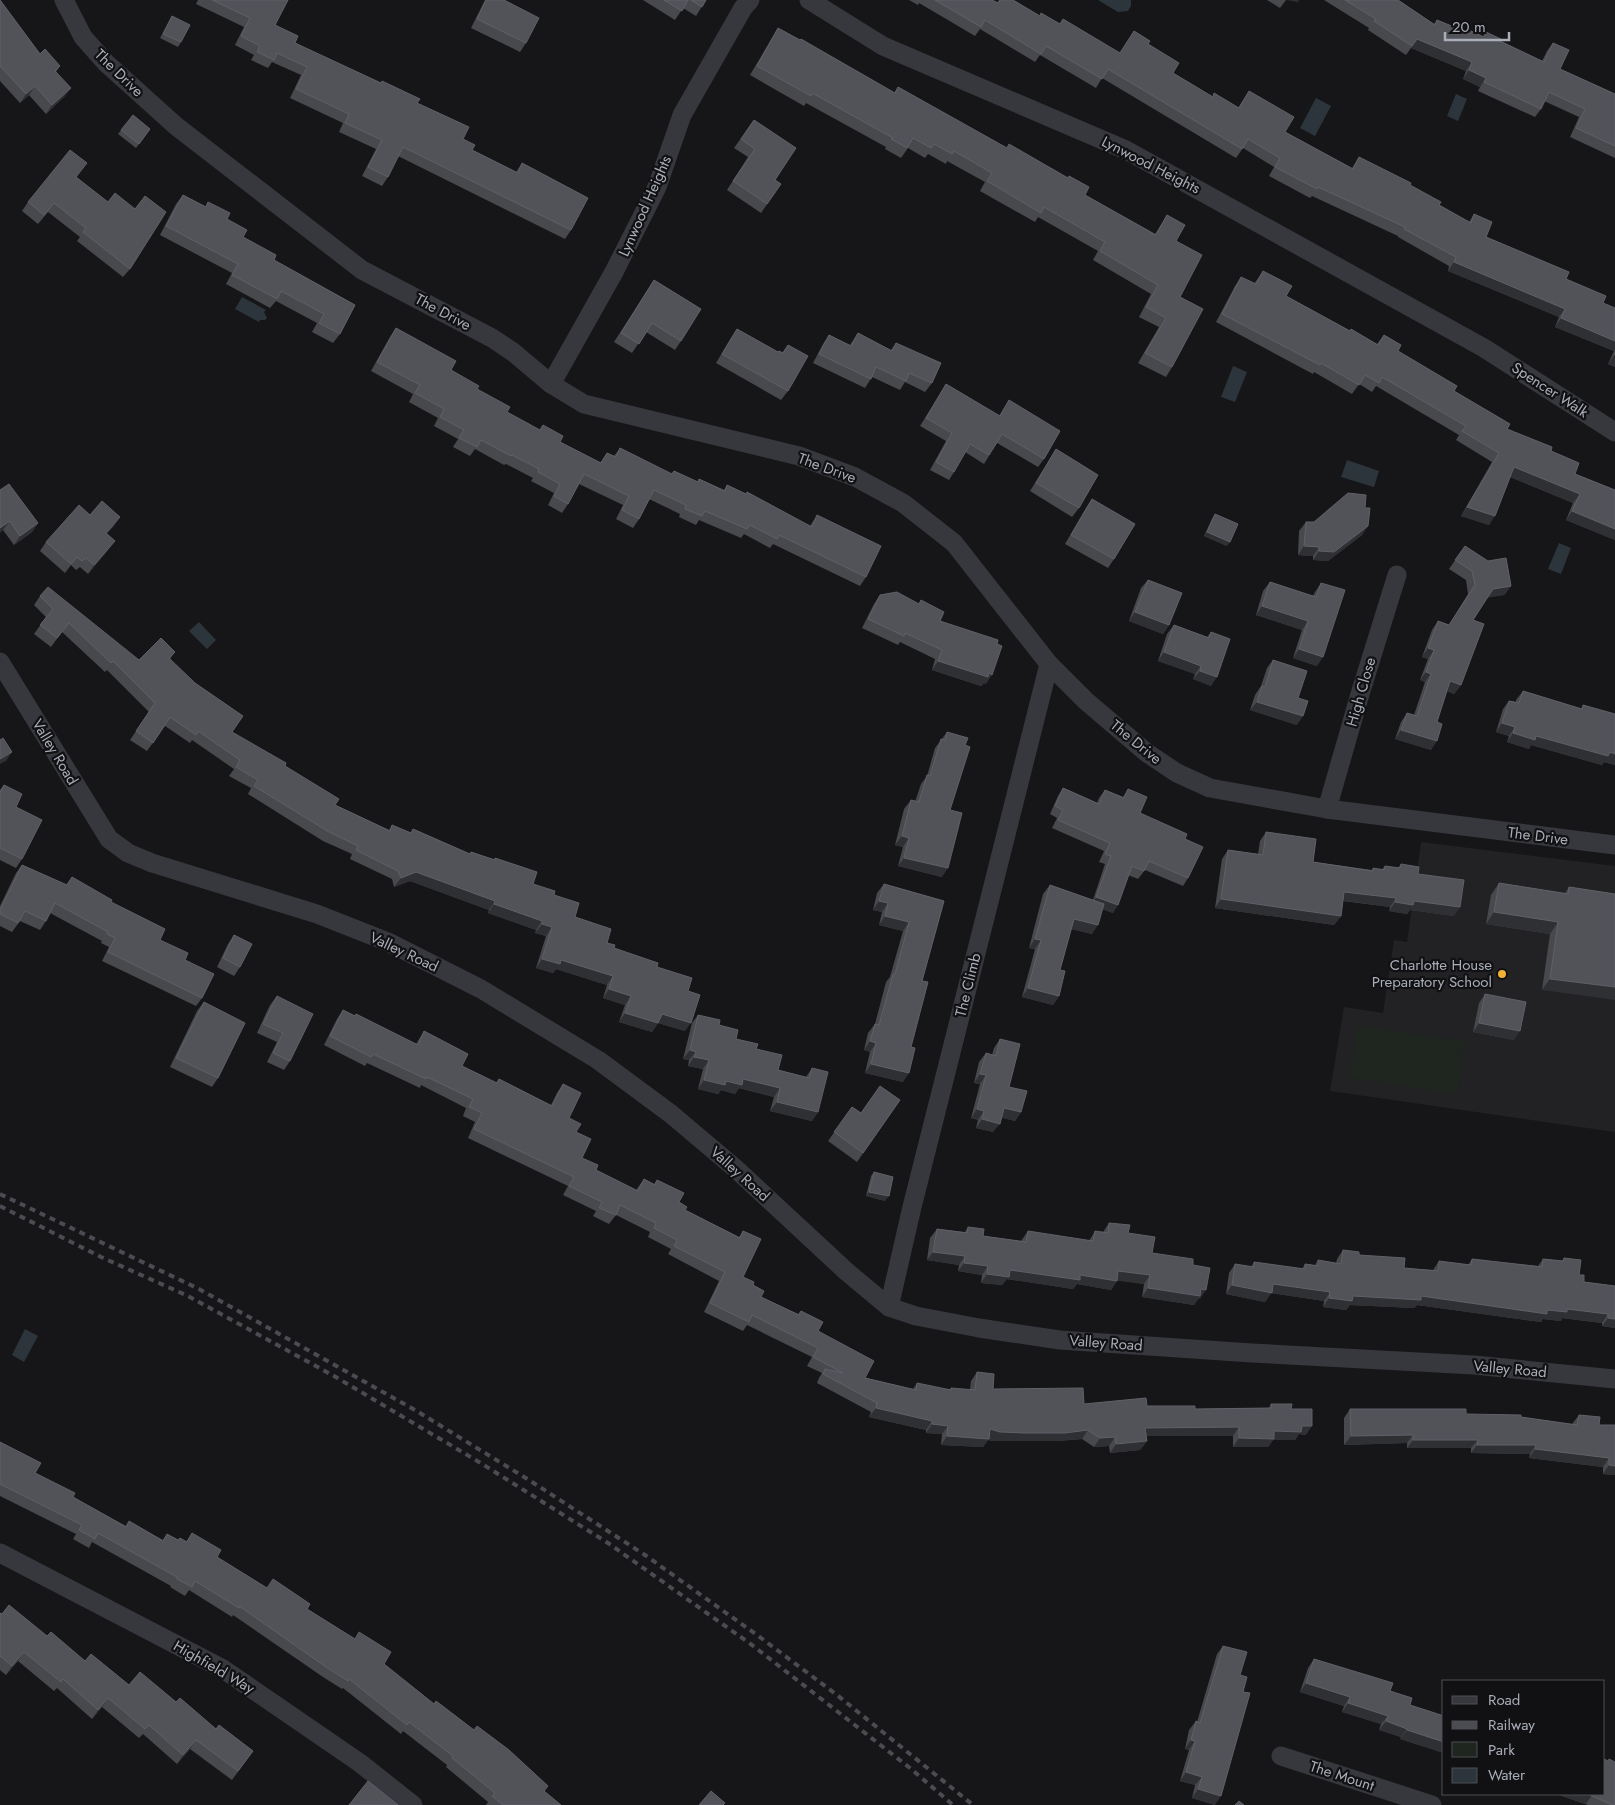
<svg xmlns="http://www.w3.org/2000/svg" width="1615" height="1805" viewBox="0 0 1615 1805" font-family="Jost,sans-serif">
  <style>
    .built { fill: #222225 }
    .green { fill: #1e261f }
    .water { fill: #2c353c }
    .lines { fill: none; stroke-linecap: round; stroke-linejoin: round }
    .minor { stroke: #37383d; stroke-width: 19 }
    .rail { stroke: #4a4c52; stroke-width: 4; stroke-dasharray: 6 5; stroke-linecap: butt }
    .wall { fill: #47494d }
    .shaded-wall { fill: #2f3033 }
    .building { fill: #525359; stroke: #5f6168 }
    .poi-dot { fill: #f2b134; stroke: #111113; stroke-width: 2 }
    .labels { text-anchor: middle; dominant-baseline: central; stroke-width: 4.5; stroke-linejoin: round; paint-order: stroke }
    .street-label { font-size: 15px; fill: #a8adb8; stroke: #111113 }
    .poi-label { font-size: 15px; fill: #a8adb8; stroke: #111113; text-anchor: end }
  </style>
  <rect width="100%" height="100%" fill="#161618"/>
  <polygon class="built" points="1421,842 1615,866 1615,1132 1330,1091 1344,1007 1383,1013 1394,940 1407,942"/>
  <polygon class="green" points="1358,1026 1465,1041 1457,1094 1350,1078"/>
  <g class="water">
    <polygon points="1098,0 1131,0 1131,6 1128,11 1118,12"/>
    <polygon points="1456,94 1467,99 1458,121 1447,116"/>
    <polygon points="1316,98 1331,106 1315,136 1300,128"/>
    <polygon points="242,297 266,310 264,312 267,318 265,320 260,320 259,322 235,309"/>
    <polygon points="1233,366 1247,372 1235,402 1221,397"/>
    <polygon points="1347,460 1379,471 1374,487 1341,477"/>
    <polygon points="1559,543 1571,548 1561,574 1548,569"/>
    <polygon points="199,622 216,640 207,649 189,631"/>
    <polygon points="25,1329 38,1336 24,1362 12,1355"/>
  </g>
  <g class="lines">
    <g class="minor">
      <polyline points="64,0 83,37 106,63 176,126 362,270 492,338 513,352 551,384 584,404 799,456 855,477 903,503 954,543 1049,664 1086,701 1147,753 1177,773 1210,788 1327,809 1615,845"/>
      <polyline points="809,0 883,46 1126,150 1484,348 1615,432"/>
      <polyline points="551,384 614,272 657,187 682,115 743,8 750,0"/>
      <polyline points="0,662 109,839 128,853 152,863 317,914 388,942 481,989 598,1060 671,1114 736,1169 847,1272 889,1307 916,1316 979,1328 1060,1340 1252,1353 1474,1365 1615,1379"/>
      <polyline points="1327,809 1360,694 1397,575"/>
      <polyline points="889,1307 912,1207 1049,664"/>
      <polyline points="0,1553 223,1669 360,1763 413,1805"/>
      <polyline points="1281,1756 1432,1805"/>
    </g>
    <g class="rail">
      <polyline points="0,1194 199,1289 415,1410 529,1480 645,1555 757,1635 837,1695 973,1805"/>
      <polyline points="0,1206 101,1257 188,1296 334,1376 479,1462 608,1543 752,1645 910,1768 953,1805"/>
    </g>
  </g>
  <g class="wall">
    <polygon points="0,0 40,54 60,66 56,72 65,96 46,114 29,95 20,103 0,81"/>
    <polygon points="198,0 288,0 275,25 295,43 417,103 463,139 472,150 516,172 522,163 571,230 565,239 398,156 388,177 382,186 362,176 376,149 339,132 343,123 290,98 301,75 272,62 268,68 251,60 254,55 235,45 244,27 196,4"/>
    <polygon points="485,0 504,0 526,43 520,52 471,28"/>
    <polygon points="643,0 706,0 696,16 683,8 675,20"/>
    <polygon points="909,0 992,0 997,3 999,0 1013,0 1039,16 1060,24 1120,53 1134,31 1148,44 1173,73 1212,97 1238,108 1249,91 1285,132 1352,168 1359,157 1410,185 1439,205 1469,222 1474,214 1486,237 1566,279 1603,303 1615,308 1615,367 1608,364 1614,351 1555,327 1559,317 1448,271 1449,266 1398,237 1398,236 1312,196 1310,198 1269,176 1274,167 1243,148 1236,158 1102,78 1096,88 1040,55 1035,62 980,29 975,36 919,3 918,5"/>
    <polygon points="1267,0 1286,0 1280,8"/>
    <polygon points="1324,0 1398,0 1434,24 1437,20 1469,33 1471,31 1483,37 1486,32 1500,41 1542,61 1547,51 1553,43 1560,69 1615,94 1615,158 1570,137 1579,117 1544,101 1541,109 1535,117 1478,91 1480,87 1463,79 1466,71 1411,48 1406,55 1368,30 1369,28"/>
    <polygon points="172,16 181,42 178,47 160,38"/>
    <polygon points="778,28 894,93 898,87 1085,195 1155,234 1167,215 1176,241 1180,297 1172,367 1166,377 1138,363 1159,327 1139,317 1151,294 1093,260 1098,251 1038,217 1035,222 980,191 985,182 947,161 946,164 928,154 925,158 908,148 901,158 885,149 886,147 806,103 804,106 750,75 772,38"/>
    <polygon points="754,120 775,180 781,184 761,213 727,190 748,157 734,148"/>
    <polygon points="150,129 136,148 118,134 121,130"/>
    <polygon points="76,177 130,269 123,277 77,241 80,237 48,212 38,224 22,211 28,202"/>
    <polygon points="183,195 205,207 208,202 227,219 243,237 274,260 355,305 340,334 333,343 312,332 317,323 276,301 270,308 226,284 232,273 160,235 176,204"/>
    <polygon points="1263,271 1286,296 1350,331 1377,344 1384,335 1398,351 1507,429 1551,451 1575,474 1615,490 1615,540 1566,520 1573,503 1510,477 1489,525 1461,516 1492,462 1456,440 1459,435 1376,386 1372,392 1359,384 1352,394 1314,372 1313,374 1216,322 1235,286 1241,277 1254,284"/>
    <polygon points="654,280 681,341 675,350 646,332 632,353 614,342"/>
    <polygon points="396,328 507,412 540,430 543,425 560,442 600,463 607,453 614,456 620,448 671,474 674,471 697,482 699,479 724,490 727,485 810,526 817,515 866,577 860,586 773,544 770,548 744,534 741,538 699,520 696,525 679,517 680,514 649,499 639,519 633,528 616,519 623,505 579,484 568,504 562,513 548,505 554,493 531,481 533,478 506,464 504,465 475,449 470,456 453,447 458,439 434,426 438,418 409,402 413,394 371,371 390,337"/>
    <polygon points="737,329 778,352 782,353 788,345 788,391 781,400 716,363 731,338"/>
    <polygon points="858,333 891,350 896,343 932,383 925,392 905,382 900,390 872,377 865,388 813,363 823,344 829,335 850,345"/>
    <polygon points="946,384 999,416 1009,400 1044,459 1038,467 997,443 984,464 965,452 954,472 949,480 930,470 946,441 920,426"/>
    <polygon points="1056,449 1079,508 1072,517 1030,491"/>
    <polygon points="0,490 38,523 32,532 14,545 3,530"/>
    <polygon points="1092,499 1114,559 1108,568 1065,544 1086,508"/>
    <polygon points="1365,508 1362,535 1328,561 1313,560 1313,556 1298,555 1299,531 1306,522 1314,522"/>
    <polygon points="1215,514 1227,546 1204,536 1212,519"/>
    <polygon points="90,515 114,526 106,534 108,550 88,574 80,567 76,570 71,565 65,573 40,551 46,542"/>
    <polygon points="1465,546 1511,586 1504,595 1487,597 1473,620 1461,685 1454,694 1447,691 1437,722 1431,750 1395,739 1401,722 1407,713 1414,715 1425,682 1420,680 1428,659 1422,657 1432,630 1438,621 1449,625 1468,594 1466,580 1449,569"/>
    <polygon points="1148,580 1169,625 1163,634 1129,621 1141,588"/>
    <polygon points="1270,582 1313,596 1315,592 1321,583 1317,666 1293,658 1302,630 1256,615 1263,591"/>
    <polygon points="880,595 919,604 921,600 940,621 986,684 984,683 981,686 932,670 935,659 900,642 898,645 862,628 874,604"/>
    <polygon points="40,596 139,660 175,652 170,659 232,732 285,766 335,805 389,830 392,825 411,833 413,829 469,854 471,852 494,860 495,858 533,884 554,895 575,917 614,948 657,967 688,991 685,1031 658,1023 652,1032 619,1022 625,1005 603,998 607,985 556,969 553,973 536,968 546,936 535,933 536,930 488,913 489,910 410,881 394,887 392,879 350,859 352,854 323,841 248,794 251,788 229,776 234,769 192,740 190,743 165,726 147,751 130,740 149,712 107,670 105,672 62,632 51,647 34,634 46,617 34,605"/>
    <polygon points="1174,625 1207,637 1211,632 1211,686 1193,679 1195,674 1158,661 1167,634"/>
    <polygon points="1273,660 1298,698 1297,725 1250,710 1255,695 1261,686 1267,668"/>
    <polygon points="1523,691 1581,709 1583,705 1615,714 1615,765 1604,762 1602,765 1531,745 1529,749 1507,742 1509,736 1496,732 1503,709 1509,701 1516,702 1516,700"/>
    <polygon points="947,732 965,745 950,810 942,877 898,866 903,847 895,845 904,809 911,800 915,802 921,784 927,776 935,748"/>
    <polygon points="4,785 16,807 22,859 16,868 0,860 0,790"/>
    <polygon points="1063,788 1097,803 1099,798 1105,790 1123,797 1128,789 1140,813 1185,839 1188,878 1183,886 1145,870 1138,879 1128,875 1113,913 1102,909 1092,934 1071,929 1060,970 1059,996 1053,1005 1022,997 1035,949 1029,948 1043,894 1050,885 1093,900 1105,864 1099,862 1104,851 1052,828 1057,818 1050,814 1058,796"/>
    <polygon points="1266,832 1313,862 1372,870 1373,868 1382,869 1385,866 1398,868 1401,864 1418,874 1454,916 1410,910 1407,914 1389,911 1390,907 1343,901 1341,916 1334,925 1215,908 1222,859 1228,850 1258,854 1260,841"/>
    <polygon points="22,865 66,885 72,877 111,902 160,940 185,960 202,998 196,1006 102,961 109,947 101,943 102,941 50,913 46,921 40,930 20,921 12,932 0,926 0,906 16,873"/>
    <polygon points="1499,883 1565,893 1569,887 1615,894 1542,990 1550,934 1486,924 1491,895"/>
    <polygon points="884,884 944,901 922,981 903,1082 865,1073 870,1052 864,1050 868,1033 875,1024 886,982 890,977 903,931 879,925 882,912 873,910 877,893"/>
    <polygon points="234,935 240,967 234,976 217,967 228,944"/>
    <polygon points="1485,994 1514,1040 1473,1032 1479,1003"/>
    <polygon points="277,996 290,1061 284,1070 267,1062 277,1042 257,1033 270,1005"/>
    <polygon points="204,1002 218,1078 212,1087 170,1067 197,1011"/>
    <polygon points="343,1010 354,1016 356,1014 416,1044 424,1031 462,1066 496,1083 499,1079 551,1105 557,1093 563,1084 569,1118 576,1132 582,1158 596,1170 636,1190 644,1179 654,1184 657,1180 685,1210 739,1237 743,1231 743,1277 753,1285 761,1297 798,1314 801,1311 818,1331 865,1378 913,1389 917,1383 949,1390 951,1388 970,1390 971,1381 977,1372 993,1389 1084,1404 1147,1406 1195,1409 1269,1408 1271,1404 1291,1409 1306,1435 1299,1434 1295,1440 1273,1440 1268,1447 1233,1447 1233,1436 1146,1436 1147,1441 1140,1450 1110,1453 1109,1446 1094,1447 1082,1439 1058,1441 994,1441 988,1440 983,1447 941,1445 942,1434 926,1433 926,1430 869,1417 871,1412 817,1383 819,1378 822,1373 807,1366 812,1357 747,1325 743,1331 704,1312 719,1281 668,1254 671,1249 648,1237 650,1232 616,1215 609,1224 593,1216 596,1211 563,1195 568,1186 468,1138 475,1122 463,1116 466,1108 421,1085 420,1088 367,1063 365,1066 324,1045 337,1019"/>
    <polygon points="698,1015 719,1025 736,1039 756,1049 778,1070 806,1077 812,1068 818,1112 812,1121 770,1111 774,1097 739,1088 735,1094 721,1090 718,1094 698,1089 703,1069 688,1066 689,1060 683,1059 692,1023"/>
    <polygon points="1000,1039 1009,1087 1021,1112 1015,1121 1001,1117 993,1132 976,1128 978,1120 971,1118 980,1084 974,1083 979,1062 986,1053 992,1055 994,1048"/>
    <polygon points="900,1100 857,1162 828,1141 852,1107 861,1113"/>
    <polygon points="874,1172 885,1201 866,1196 871,1176"/>
    <polygon points="1109,1223 1128,1233 1152,1253 1193,1265 1200,1299 1198,1299 1194,1305 1142,1297 1144,1284 1117,1280 1111,1290 1077,1284 1073,1289 1007,1279 1002,1285 981,1283 982,1275 958,1271 959,1265 927,1260 930,1238 937,1229 965,1232 968,1227 983,1236 1021,1241 1028,1231 1089,1241 1095,1231 1103,1232"/>
    <polygon points="1343,1250 1404,1268 1433,1270 1439,1261 1468,1265 1472,1259 1538,1266 1543,1259 1562,1261 1564,1258 1579,1275 1584,1282 1615,1286 1615,1328 1602,1326 1602,1323 1562,1318 1561,1321 1543,1319 1541,1322 1417,1305 1414,1308 1350,1305 1346,1310 1323,1307 1324,1301 1271,1293 1265,1302 1226,1294 1229,1273 1235,1264 1251,1267 1254,1262 1302,1269 1305,1264 1315,1265 1318,1260 1336,1263 1337,1259"/>
    <polygon points="1350,1409 1521,1417 1572,1424 1579,1415 1599,1425 1615,1425 1615,1475 1603,1474 1603,1467 1529,1458 1530,1454 1471,1453 1471,1448 1407,1448 1407,1443 1344,1445 1344,1418"/>
    <polygon points="0,1442 35,1473 73,1497 126,1526 129,1521 163,1540 167,1534 178,1540 186,1542 192,1533 217,1557 267,1588 307,1609 384,1664 561,1805 486,1805 488,1802 446,1767 447,1765 403,1731 401,1734 343,1688 342,1689 323,1677 233,1615 232,1617 189,1590 185,1596 170,1587 171,1586 92,1542 89,1548 73,1539 76,1534 0,1496"/>
    <polygon points="0,1613 47,1636 85,1661 129,1685 176,1702 216,1729 253,1751 232,1780 190,1749 177,1764 143,1734 139,1738 102,1707 92,1719 57,1688 54,1691 18,1661 6,1675 0,1670"/>
    <polygon points="1223,1646 1240,1675 1215,1805 1192,1798 1195,1785 1180,1781 1189,1750 1185,1749 1189,1730 1196,1721 1197,1722 1217,1654"/>
    <polygon points="1314,1659 1390,1691 1410,1705 1444,1716 1444,1753 1400,1739 1401,1737 1379,1730 1381,1724 1342,1712 1344,1706 1300,1692 1308,1668"/>
    <polygon points="1556,1794 1604,1794 1615,1805 1588,1805"/>
  </g>
  <g class="shaded-wall">
    <polygon points="1286,0 1299,0 1298,2"/>
    <polygon points="1417,39 1472,62 1466,71 1411,48"/>
    <polygon points="1469,70 1486,78 1480,87 1463,79"/>
    <polygon points="35,86 29,95 20,103 26,94"/>
    <polygon points="71,88 65,96 46,114 52,105"/>
    <polygon points="1454,262 1565,309 1559,317 1448,271"/>
    <polygon points="1561,318 1615,341 1615,349 1614,351 1555,327"/>
    <polygon points="1614,355 1615,355 1615,367 1608,364"/>
    <polygon points="1514,467 1580,494 1573,503 1508,476"/>
    <polygon points="1467,507 1495,516 1489,525 1461,516"/>
    <polygon points="1572,511 1615,529 1615,540 1566,520"/>
    <polygon points="120,517 114,526 99,542 106,533"/>
    <polygon points="10,521 3,530 0,533 0,528"/>
    <polygon points="38,523 32,532 14,545 20,536"/>
    <polygon points="1368,526 1362,535 1328,561 1313,560 1319,551"/>
    <polygon points="1207,532 1230,542 1227,546 1204,536"/>
    <polygon points="115,541 108,550 88,574 94,565"/>
    <polygon points="1304,546 1319,547 1313,556 1298,555"/>
    <polygon points="1511,586 1504,595 1487,598 1493,589"/>
    <polygon points="1262,606 1308,621 1302,630 1256,615"/>
    <polygon points="1135,612 1169,625 1163,634 1129,621"/>
    <polygon points="1428,648 1434,650 1428,659 1422,657"/>
    <polygon points="1299,649 1323,657 1317,666 1293,658"/>
    <polygon points="1164,652 1201,666 1195,674 1158,661"/>
    <polygon points="938,661 989,673 992,675 986,684 984,683 981,686 932,670"/>
    <polygon points="1200,671 1217,677 1211,686 1193,679"/>
    <polygon points="1426,672 1431,674 1425,682 1420,680"/>
    <polygon points="1450,681 1461,685 1454,694 1444,690"/>
    <polygon points="1257,702 1303,716 1297,725 1250,710"/>
    <polygon points="1502,723 1515,727 1509,736 1496,732"/>
    <polygon points="1401,730 1437,741 1431,750 1395,739"/>
    <polygon points="1513,733 1536,736 1615,754 1615,765 1604,762 1602,765 1531,745 1529,749 1507,742"/>
    <polygon points="12,752 6,761 0,764 0,759"/>
    <polygon points="902,836 909,838 903,847 895,845"/>
    <polygon points="904,858 948,868 942,877 898,866"/>
    <polygon points="416,872 495,901 489,910 410,881 394,887 401,878"/>
    <polygon points="1344,892 1396,898 1390,907 1338,900"/>
    <polygon points="1096,897 1118,905 1113,913 1091,905"/>
    <polygon points="1221,899 1341,916 1334,925 1215,908"/>
    <polygon points="879,901 888,903 882,912 873,910"/>
    <polygon points="1414,901 1460,907 1454,916 1410,910 1407,914 1389,911 1395,902"/>
    <polygon points="494,904 542,921 536,930 488,913"/>
    <polygon points="1494,912 1558,922 1550,934 1486,924"/>
    <polygon points="885,916 909,922 903,931 879,925"/>
    <polygon points="1074,919 1098,925 1092,934 1067,928"/>
    <polygon points="542,924 552,927 546,936 535,933"/>
    <polygon points="1035,939 1041,940 1035,949 1029,948"/>
    <polygon points="542,959 561,960 613,976 607,985 556,969 553,973 536,968"/>
    <polygon points="1550,979 1615,987 1615,1000 1542,990"/>
    <polygon points="1028,988 1059,996 1053,1005 1022,997"/>
    <polygon points="609,989 631,996 625,1005 603,998"/>
    <polygon points="625,1013 658,1023 652,1032 619,1022"/>
    <polygon points="662,1014 691,1023 685,1031 655,1022"/>
    <polygon points="1479,1023 1520,1031 1514,1040 1473,1032"/>
    <polygon points="870,1041 876,1043 870,1052 864,1050"/>
    <polygon points="690,1050 696,1052 689,1060 683,1059"/>
    <polygon points="694,1057 709,1060 703,1069 688,1066"/>
    <polygon points="871,1064 909,1073 903,1082 865,1073"/>
    <polygon points="980,1074 986,1075 980,1084 974,1083"/>
    <polygon points="743,1079 780,1088 774,1097 739,1088 735,1094 721,1090 718,1094 698,1089 704,1080 726,1081"/>
    <polygon points="777,1102 818,1112 812,1121 770,1111"/>
    <polygon points="1004,1108 1021,1112 1015,1121 998,1117"/>
    <polygon points="977,1109 984,1111 978,1120 971,1118"/>
    <polygon points="982,1119 1000,1124 993,1132 976,1128"/>
    <polygon points="869,1192 889,1196 885,1201 866,1196"/>
    <polygon points="933,1252 965,1256 959,1265 927,1260"/>
    <polygon points="964,1263 988,1266 982,1275 958,1271"/>
    <polygon points="1010,1270 1080,1275 1117,1281 1111,1290 1077,1284 1073,1289 1007,1279 1002,1285 981,1283 987,1274"/>
    <polygon points="1118,1271 1150,1275 1144,1284 1112,1280"/>
    <polygon points="1273,1284 1330,1292 1324,1301 1271,1293 1265,1302 1226,1294 1232,1285"/>
    <polygon points="1148,1288 1201,1289 1206,1290 1200,1299 1198,1299 1194,1305 1142,1297"/>
    <polygon points="1353,1296 1421,1296 1547,1310 1567,1309 1608,1314 1602,1323 1562,1318 1561,1321 1543,1319 1541,1322 1417,1305 1414,1308 1350,1305 1346,1310 1323,1307 1329,1298"/>
    <polygon points="1608,1318 1615,1319 1615,1328 1602,1326"/>
    <polygon points="876,1408 932,1421 926,1430 869,1417"/>
    <polygon points="932,1424 948,1426 942,1434 926,1433"/>
    <polygon points="1302,1426 1312,1426 1306,1435 1299,1434 1295,1440 1273,1440 1268,1447 1233,1447 1239,1438"/>
    <polygon points="1239,1427 1233,1436 1139,1436 1145,1428"/>
    <polygon points="990,1429 1088,1430 1082,1439 1058,1441 994,1441 988,1440 983,1447 941,1445 947,1436"/>
    <polygon points="1413,1435 1407,1443 1344,1445 1351,1436"/>
    <polygon points="1115,1437 1109,1446 1094,1447 1100,1438"/>
    <polygon points="1413,1440 1478,1440 1471,1448 1407,1448"/>
    <polygon points="1147,1441 1140,1450 1110,1453 1116,1444"/>
    <polygon points="1477,1445 1536,1445 1530,1454 1471,1453"/>
    <polygon points="1535,1449 1609,1458 1603,1467 1529,1458"/>
    <polygon points="1609,1465 1615,1466 1615,1475 1603,1474"/>
    <polygon points="24,1652 18,1661 6,1675 12,1666"/>
    <polygon points="1306,1683 1350,1697 1344,1706 1300,1692"/>
    <polygon points="108,1698 102,1707 92,1719 98,1710"/>
    <polygon points="1348,1703 1388,1716 1381,1724 1342,1712"/>
    <polygon points="1386,1721 1407,1729 1401,1737 1379,1730"/>
    <polygon points="1407,1730 1444,1742 1444,1753 1400,1739"/>
    <polygon points="196,1740 190,1749 177,1764 183,1755"/>
    <polygon points="1191,1740 1195,1741 1189,1750 1185,1749"/>
    <polygon points="1186,1772 1202,1777 1195,1785 1180,1781"/>
    <polygon points="1198,1789 1221,1796 1215,1805 1192,1798"/>
    <polygon points="1556,1794 1588,1794 1592,1795 1586,1804"/>
  </g>
  <g class="building">
    <polygon points="0,0 40,54 45,49 60,66 55,71 71,88 52,105 35,86 26,94 0,66"/>
    <polygon points="212,0 288,0 275,25 298,36 295,43 381,83 382,81 420,99 417,103 469,127 463,139 475,145 472,150 518,173 522,163 588,198 571,230 403,147 388,177 368,167 382,140 345,123 349,114 296,89 307,67 277,53 274,60 257,52 260,46 241,36 250,18"/>
    <polygon points="486,0 504,0 539,18 526,43 477,19"/>
    <polygon points="664,0 688,0 682,11"/>
    <polygon points="691,0 706,0 702,7"/>
    <polygon points="935,0 992,0 998,3 1000,0 1013,0 1040,16 1041,13 1060,24 1063,19 1120,53 1134,31 1150,41 1148,44 1179,63 1173,73 1213,97 1214,93 1239,108 1249,91 1294,117 1285,132 1353,169 1359,157 1411,183 1410,185 1441,202 1439,205 1471,223 1474,214 1492,222 1486,237 1569,272 1566,279 1606,296 1603,303 1615,308 1615,341 1561,318 1565,309 1454,262 1456,257 1404,229 1405,227 1318,187 1317,189 1275,167 1280,158 1248,139 1242,149 1108,69 1102,79 1046,46 1041,54 985,20 981,27"/>
    <polygon points="1345,0 1398,0 1435,25 1437,20 1471,34 1471,31 1484,37 1486,32 1501,39 1500,41 1544,62 1553,43 1569,50 1560,69 1615,94 1615,146 1576,128 1585,109 1549,92 1541,109 1484,82 1486,78 1469,70 1472,62 1417,39 1412,46 1374,21 1376,19"/>
    <polygon points="172,16 190,25 181,42 163,34"/>
    <polygon points="778,28 800,40 801,39 895,93 898,87 1007,148 1009,144 1068,178 1069,176 1089,187 1085,195 1156,235 1167,215 1185,225 1176,241 1202,255 1180,297 1203,309 1172,367 1145,353 1166,318 1146,307 1158,285 1100,251 1105,242 1044,207 1041,213 987,181 992,173 954,151 952,154 934,144 931,148 913,138 907,148 891,139 893,138 812,93 811,96 757,66"/>
    <polygon points="133,115 150,129 139,144 121,130"/>
    <polygon points="754,120 796,148 775,180 781,184 767,204 733,181 755,149 741,139"/>
    <polygon points="70,150 87,163 76,177 108,202 115,193 135,209 145,196 166,212 130,269 83,232 86,228 54,203 44,215 28,202"/>
    <polygon points="183,195 206,207 208,202 230,213 227,219 247,230 243,237 276,255 274,260 355,305 340,334 319,323 324,314 281,291 277,299 232,275 238,264 166,226"/>
    <polygon points="1263,271 1292,286 1286,296 1350,331 1351,329 1378,345 1384,335 1401,345 1398,351 1457,386 1454,391 1510,424 1507,429 1552,447 1551,451 1579,463 1575,474 1615,490 1615,529 1572,511 1580,494 1514,467 1495,516 1467,507 1499,453 1462,431 1466,426 1382,377 1379,383 1365,375 1359,385 1321,363 1320,365 1222,314 1241,277 1256,284"/>
    <polygon points="654,280 701,309 681,341 652,323 639,344 621,333"/>
    <polygon points="396,328 456,361 451,370 479,386 477,389 510,407 507,412 540,430 543,425 563,436 560,442 601,463 607,453 616,457 620,448 672,474 674,471 698,482 699,479 725,491 727,485 746,494 747,492 812,527 817,515 881,546 866,577 779,535 777,539 750,525 747,529 705,511 702,516 685,509 686,505 654,490 639,519 622,510 629,496 584,474 568,504 554,496 560,484 538,472 539,469 512,455 511,456 481,440 477,447 459,438 464,430 440,417 444,409 415,393 420,385 377,362"/>
    <polygon points="737,329 778,352 779,351 783,353 788,345 808,356 788,391 722,354"/>
    <polygon points="858,333 892,351 896,343 941,363 932,383 909,373 906,381 876,367 871,379 819,354 829,335 851,346"/>
    <polygon points="946,384 1000,416 1009,400 1060,431 1044,459 1002,434 989,455 970,444 954,472 936,462 952,433 926,418"/>
    <polygon points="1056,449 1098,475 1079,508 1036,483"/>
    <polygon points="9,484 38,523 20,536 10,521 0,528 0,490"/>
    <polygon points="1348,493 1366,495 1365,508 1370,508 1368,526 1334,552 1319,551 1319,547 1304,546 1306,522 1314,522"/>
    <polygon points="1092,499 1135,524 1114,559 1071,535"/>
    <polygon points="102,501 120,517 106,533 115,541 94,565 86,558 82,561 77,557 71,564 46,542 79,505 90,515"/>
    <polygon points="1215,514 1238,524 1230,542 1207,532"/>
    <polygon points="1465,546 1488,561 1506,558 1511,586 1493,589 1473,620 1484,624 1461,685 1450,681 1437,722 1442,724 1437,741 1401,730 1407,713 1417,716 1431,674 1426,672 1434,650 1428,648 1438,621 1449,625 1475,585 1472,571 1455,560"/>
    <polygon points="1148,580 1182,593 1169,625 1135,612"/>
    <polygon points="1270,582 1316,597 1321,583 1345,590 1323,657 1299,649 1308,621 1262,606"/>
    <polygon points="48,587 139,660 161,638 175,652 169,658 195,683 243,716 232,732 286,763 285,766 339,799 335,805 390,831 392,825 411,833 413,829 470,854 471,852 495,860 495,858 537,872 533,884 555,891 554,895 579,903 575,917 611,929 607,943 615,945 614,948 658,963 657,967 692,978 688,991 700,995 691,1023 662,1014 658,1023 625,1013 631,996 609,989 613,976 561,960 560,964 542,959 552,927 542,924 542,921 494,904 495,901 416,872 401,878 398,871 356,850 358,846 329,832 254,786 258,780 236,767 240,760 198,731 196,735 170,717 153,743 136,731 155,703 113,661 111,663 69,623 57,638 40,625 53,609 40,596"/>
    <polygon points="897,592 919,604 921,600 944,612 940,621 998,640 997,644 1002,646 992,675 989,673 988,677 938,661 942,650 905,633 904,636 868,619 880,595"/>
    <polygon points="1174,625 1209,638 1211,632 1230,639 1217,677 1200,671 1201,666 1164,652"/>
    <polygon points="1273,660 1307,671 1298,698 1308,701 1303,716 1257,702 1262,686 1265,687"/>
    <polygon points="1523,691 1582,709 1583,705 1615,714 1615,754 1610,752 1608,756 1536,736 1535,740 1513,733 1515,727 1502,723 1509,701 1519,703"/>
    <polygon points="947,732 968,738 965,745 970,747 950,810 962,813 948,868 904,858 909,838 902,836 911,800 919,802 927,775 930,776 941,739 945,740"/>
    <polygon points="3,738 12,752 0,759 0,740"/>
    <polygon points="4,785 22,794 16,807 42,820 22,859 0,848 0,792"/>
    <polygon points="1063,788 1099,804 1105,790 1124,798 1128,789 1147,797 1140,813 1187,834 1185,839 1203,847 1188,878 1149,861 1144,871 1132,866 1118,905 1096,897 1111,856 1105,854 1110,843 1058,820 1063,810 1055,806"/>
    <polygon points="1266,832 1316,839 1313,862 1373,871 1373,868 1384,870 1385,866 1400,868 1401,864 1419,867 1418,874 1464,880 1460,907 1414,901 1413,905 1395,902 1396,898 1344,892 1341,916 1221,899 1228,850 1263,855"/>
    <polygon points="22,865 67,885 72,877 112,900 111,902 165,929 160,940 188,953 185,960 214,974 202,998 108,952 115,938 107,934 108,932 55,903 46,921 25,911 18,923 0,914 0,910"/>
    <polygon points="1499,883 1568,894 1569,887 1615,894 1615,987 1550,979 1558,922 1494,912"/>
    <polygon points="884,884 944,901 922,981 928,982 911,1047 915,1048 909,1073 871,1064 876,1043 870,1041 875,1024 879,1025 893,974 895,974 909,922 885,916 888,903 879,901"/>
    <polygon points="1050,885 1104,904 1098,925 1074,919 1060,970 1065,971 1059,996 1028,988 1041,940 1035,939"/>
    <polygon points="234,935 252,944 240,967 223,958"/>
    <polygon points="1485,994 1526,1002 1520,1031 1479,1023"/>
    <polygon points="277,996 313,1014 290,1061 273,1053 283,1033 263,1024"/>
    <polygon points="204,1002 245,1023 218,1078 176,1058"/>
    <polygon points="343,1010 355,1016 356,1014 418,1045 424,1031 468,1054 462,1066 497,1083 499,1079 552,1106 563,1084 581,1093 569,1118 581,1124 576,1132 591,1139 582,1158 598,1165 596,1170 638,1191 644,1179 655,1185 657,1180 684,1193 679,1202 687,1207 685,1210 740,1238 743,1231 761,1239 743,1277 754,1282 753,1285 764,1291 761,1297 799,1315 801,1311 823,1322 818,1331 874,1361 865,1378 916,1390 917,1383 951,1390 951,1388 975,1390 977,1372 994,1374 993,1389 1083,1388 1084,1404 1146,1398 1147,1406 1195,1406 1195,1409 1271,1408 1271,1404 1292,1404 1291,1409 1312,1409 1312,1426 1302,1426 1301,1432 1274,1431 1274,1439 1239,1438 1239,1427 1145,1428 1147,1441 1116,1444 1115,1437 1100,1438 1088,1430 1065,1433 1025,1433 1000,1432 990,1429 989,1439 947,1436 948,1426 932,1424 932,1421 876,1408 877,1403 823,1374 825,1369 843,1373 813,1357 818,1348 752,1315 749,1322 710,1303 725,1272 674,1246 677,1240 654,1228 656,1223 620,1205 616,1215 599,1208 602,1202 569,1186 574,1177 474,1129 482,1113 469,1107 473,1099 427,1077 426,1079 373,1054 371,1057 330,1036"/>
    <polygon points="698,1015 720,1020 719,1025 738,1030 736,1039 758,1044 756,1049 782,1055 778,1070 809,1078 812,1068 828,1072 818,1112 777,1102 780,1088 743,1079 742,1085 726,1081 725,1085 704,1080 709,1060 694,1057 696,1052 690,1050"/>
    <polygon points="1000,1039 1020,1044 1009,1087 1027,1091 1021,1112 1004,1108 1000,1124 982,1119 984,1111 977,1109 986,1075 980,1074 986,1053 996,1056"/>
    <polygon points="880,1086 900,1100 863,1153 834,1132 852,1107 861,1113"/>
    <polygon points="874,1172 893,1177 889,1196 869,1192"/>
    <polygon points="1109,1223 1130,1225 1128,1233 1155,1237 1152,1253 1193,1259 1193,1265 1210,1268 1206,1290 1201,1289 1200,1296 1148,1288 1150,1275 1118,1271 1117,1281 1080,1275 1080,1280 1010,1270 1009,1277 987,1274 988,1266 964,1263 965,1256 933,1252 937,1229 967,1233 968,1227 984,1229 983,1236 1026,1242 1028,1231 1093,1241 1095,1231 1108,1233"/>
    <polygon points="1343,1250 1359,1252 1359,1255 1405,1258 1404,1268 1438,1271 1439,1261 1471,1265 1472,1259 1542,1267 1543,1259 1563,1261 1564,1258 1581,1260 1579,1275 1584,1275 1584,1282 1615,1286 1615,1319 1608,1318 1608,1314 1567,1309 1567,1312 1547,1310 1547,1314 1421,1296 1421,1300 1353,1296 1352,1301 1329,1298 1330,1292 1273,1284 1272,1293 1232,1285 1235,1264 1254,1267 1254,1262 1305,1269 1305,1264 1318,1266 1318,1260 1341,1264"/>
    <polygon points="1350,1409 1466,1409 1466,1414 1521,1415 1521,1417 1577,1425 1579,1415 1600,1417 1599,1425 1615,1425 1615,1466 1609,1465 1609,1458 1535,1449 1536,1445 1477,1445 1478,1440 1413,1440 1413,1435 1351,1436"/>
    <polygon points="0,1442 41,1463 35,1473 75,1493 73,1497 126,1527 129,1521 163,1541 167,1534 178,1540 180,1538 187,1542 192,1533 221,1550 217,1557 267,1588 273,1579 310,1604 307,1609 355,1639 359,1632 391,1652 384,1664 434,1704 436,1701 474,1730 477,1726 509,1750 548,1786 544,1791 561,1805 503,1805 492,1796 495,1793 452,1758 453,1756 409,1722 407,1725 349,1679 348,1681 329,1669 239,1606 239,1608 195,1581 192,1587 177,1579 177,1577 98,1533 95,1539 79,1530 82,1525 0,1484"/>
    <polygon points="9,1605 47,1636 51,1632 85,1661 91,1654 129,1685 140,1672 176,1702 180,1698 216,1729 219,1725 253,1751 238,1771 196,1740 183,1755 149,1725 145,1729 108,1698 98,1710 63,1679 61,1682 24,1652 12,1666 0,1656 0,1613 2,1614"/>
    <polygon points="1223,1646 1247,1652 1240,1675 1247,1677 1243,1692 1250,1693 1221,1796 1198,1789 1202,1777 1186,1772 1195,1741 1191,1740 1196,1721 1200,1723"/>
    <polygon points="1314,1659 1393,1683 1390,1691 1412,1698 1410,1705 1444,1716 1444,1742 1407,1730 1407,1729 1386,1721 1388,1716 1348,1703 1350,1697 1306,1683"/>
    <polygon points="1604,1759 1608,1761 1609,1759 1615,1762 1615,1805 1612,1805 1588,1794 1604,1794"/>
    <polygon points="368,1781 398,1805 349,1805"/>
    <polygon points="711,1791 725,1803 723,1805 699,1805"/>
    <polygon points="1239,1801 1244,1805 1235,1805"/>
  </g>
  <circle class="poi-dot" cx="1502" cy="974" r="5"/>
  <g class="labels">
    <g class="street-label">
      <text transform="translate(119 73) rotate(44)">The Drive</text>
      <text transform="translate(1151 165) rotate(27)">Lynwood Heights</text>
      <text transform="translate(645 206) rotate(-66)">Lynwood Heights</text>
      <text transform="translate(443 312) rotate(28)">The Drive</text>
      <text transform="translate(1550 390) rotate(33)">Spencer Walk</text>
      <text transform="translate(827 468) rotate(20)">The Drive</text>
      <text transform="translate(1361 692) rotate(-74)">High Close</text>
      <text transform="translate(1136 742) rotate(39)">The Drive</text>
      <text transform="translate(55 752) rotate(59)">Valley Road</text>
      <text transform="translate(1538 836) rotate(7)">The Drive</text>
      <text transform="translate(404 952) rotate(25)">Valley Road</text>
      <text transform="translate(968 985) rotate(-76)">The Climb</text>
      <text transform="translate(740 1174) rotate(42)">Valley Road</text>
      <text transform="translate(1106 1343) rotate(4)">Valley Road</text>
      <text transform="translate(1510 1369) rotate(5)">Valley Road</text>
      <text transform="translate(214 1667) rotate(30)">Highfield Way</text>
      <text transform="translate(1342 1776) rotate(18)">The Mount</text>
    </g>
    <g class="poi-label">
      <text x="1492" y="965">Charlotte House<tspan x="1492" dy="17">Preparatory School</tspan></text>
    </g>
  </g>
  <rect x="1442" y="1680" width="162" height="115" fill="#111113" stroke="#4d4f55"/>
  <rect x="1452" y="1696" width="25" height="8" fill="#37383d" stroke="#4d4f55"/>
  <text x="1488" y="1705" font-size="15" fill="#a8adb8">Road</text>
  <rect x="1452" y="1721" width="25" height="8" fill="#4a4c52" stroke="#4d4f55"/>
  <text x="1488" y="1730" font-size="15" fill="#a8adb8">Railway</text>
  <rect x="1452" y="1742" width="25" height="15" fill="#1e261f" stroke="#4d4f55"/>
  <text x="1488" y="1755" font-size="15" fill="#a8adb8">Park</text>
  <rect x="1452" y="1768" width="25" height="15" fill="#2c353c" stroke="#4d4f55"/>
  <text x="1488" y="1780" font-size="15" fill="#a8adb8">Water</text>
  <path d="M1445 32v8h64v-8" fill="none" stroke="#a8adb8" stroke-width="2.5"/>
  <text x="1452" y="32" font-size="15" fill="#a8adb8" stroke="#111113" stroke-width="4" paint-order="stroke">20 m</text>
</svg>
